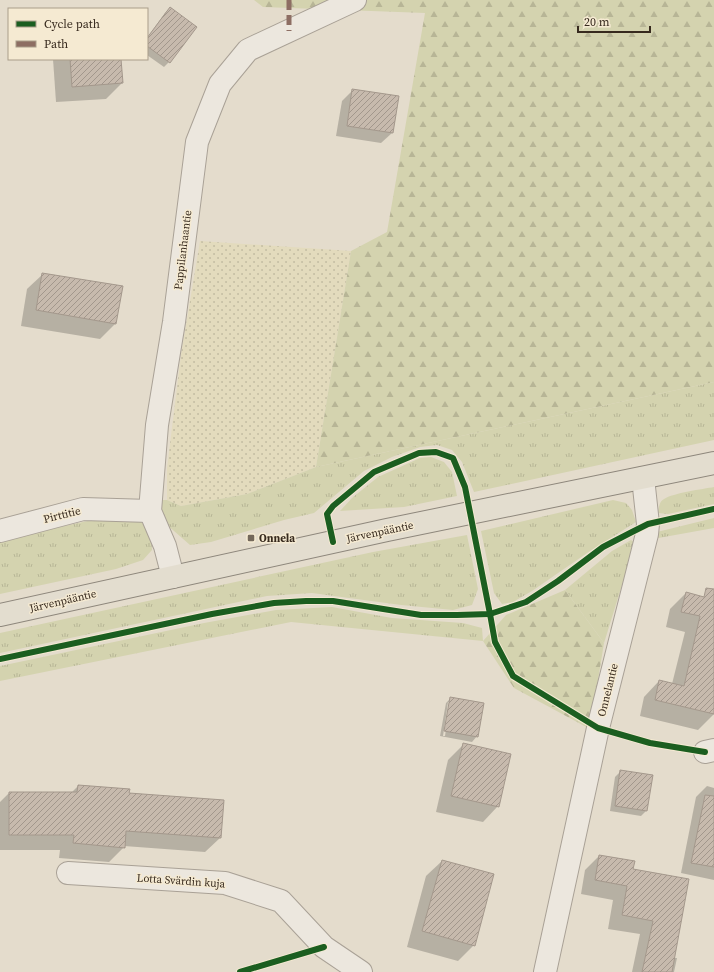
<svg xmlns="http://www.w3.org/2000/svg" width="714" height="972" viewBox="0 0 714 972" font-family="'Source Serif 4',serif">
  <style>
    .farmland { fill: url(#farmland-dots) }
    .grass { fill: url(#grass-tufts) }
    .forest { fill: url(#forest-firs) }
    .shadow { fill: #0003; fill-rule: evenodd }
    .building { fill: url(#building-hatch); stroke: #a4988c }
    .lines { fill: none; stroke-linecap: round; stroke-linejoin: round }
    .minor-casing { stroke: #a9a196; stroke-width: 24 }
    .major-casing { stroke: #8e877c; stroke-width: 24 }
    .minor { stroke: #ece7de; stroke-width: 22 }
    .major { stroke: #e3ddcf; stroke-width: 22 }
    .quiet { stroke: #8d6e63; stroke-width: 5; stroke-dasharray: 10 5; stroke-linecap: butt }
    .cycleway-casing { stroke: #f5ead2; stroke-width: 8 }
    .cycleway { stroke: #1b5e20; stroke-width: 6 }
    .poi-dot { fill: #74685b; stroke: #f5ead2; stroke-width: 1.5 }
    .labels { text-anchor: middle; dominant-baseline: central; stroke-width: 3; stroke-linejoin: round; paint-order: stroke }
    .street-label { font-size: 11px; fill: #372a1e; stroke: #f5ead2 }
    .poi-label { font-size: 11px; font-weight: bold; fill: #372a1e; stroke: #f5ead2; text-anchor: start }
  </style>
  <defs>
    <pattern id="farmland-dots" width="8" height="8" patternUnits="userSpaceOnUse"><rect width="8" height="8" fill="#e3dbbd"/><path d="M2 2h.1M6 6h.1" fill="none" stroke="#c3bca2" stroke-width="1.8" stroke-linecap="round"/></pattern>
    <pattern id="grass-tufts" width="24" height="20" patternUnits="userSpaceOnUse"><rect width="24" height="20" fill="#d4d3af"/><path d="M3 7l-1-3M5 7V3M7 7l1-3M15 17l-1-3M17 17v-4M19 17l1-3" fill="none" stroke="#b7b596"/></pattern>
    <pattern id="forest-firs" width="22" height="20" patternUnits="userSpaceOnUse"><rect width="22" height="20" fill="#d4d3af"/><path d="M5 1l3.5 6h-7zM16 11l3.5 6h-7z" fill="#b7b596"/></pattern>
    <pattern id="building-hatch" width="6" height="6" patternUnits="userSpaceOnUse"><rect width="6" height="6" fill="#c7baad"/><path d="M-1 1l2-2M0 6l6-6M5 7l2-2" fill="none" stroke="#a2978c"/></pattern>
  </defs>
  <rect width="100%" height="100%" fill="#e4dccc"/>
  <polygon class="farmland" points="200,241 351,251 316,467 247,494 181,506 167,500 167,468 181,355"/>
  <g class="grass">
    <polygon points="714,382 714,440 474,492 462,462 452,450 437,445 420,447 392,457 364,471 314,513 284,520 211,542 190,545 166,524 159,500 167,500 181,506 247,494 316,467"/>
    <polygon points="431,457 444,462 452,472 457,496 404,507 340,511 352,498 378,477 420,458"/>
    <path d="M 714,487 L 714,504 L 668,514 L 658,513 C 659,507 659,502 664,499 C 673,493 703,489 714,487 Z"/>
    <polygon points="613,500 626,503 632,510 636,522 590,551 532,591 513,602 502,604 494,593 481,531"/>
    <polygon points="106,517 139,519 151,535 152,550 143,560 116,569 0,594 0,540"/>
    <polygon points="714,518 714,528 653,539 657,532"/>
    <polygon points="467,535 478,589 472,605 453,610 401,605 312,593 267,596 0,653 0,633 373,552"/>
    <polygon points="631,540 635,543 604,643 565,590 612,551"/>
    <polygon points="332,607 392,618 463,623 482,628 483,641 291,622 0,681 0,666 204,623 276,610"/>
  </g>
  <g class="forest">
    <polygon points="254,0 714,0 714,382 316,467 351,251 387,232 425,13 263,7"/>
    <polygon points="565,590 604,643 590,729 514,688 483,641 506,615"/>
  </g>
  <g class="shadow">
    <polygon points="170,8 169,62 164,67 147,55 147,38 165,13"/>
    <polygon points="53,59 120,59 122,83 106,99 56,102"/>
    <polygon points="353,90 392,133 381,143 336,136 342,101"/>
    <polygon points="43,274 116,323 100,339 21,326 27,289"/>
    <polygon points="686,593 714,600 714,714 698,730 640,716 644,697 659,681 672,684 685,632 666,627 670,609"/>
    <path d="M 451,698 L 477,736 L 472,742 L 440,736 L 446,703 ZM 448,702 L 450,702 L 445,736 L 443,736 Z"/>
    <polygon points="463,745 498,806 483,822 436,812 448,760"/>
    <polygon points="621,771 646,811 641,816 610,811 615,777"/>
    <polygon points="78,786 128,794 220,838 205,852 124,846 124,847 109,862 59,858 60,850 0,850 0,802 9,793 71,793"/>
    <polygon points="707,786 714,788 714,880 681,873 696,797"/>
    <polygon points="599,856 632,870 674,958 677,958 674,972 632,972 640,934 608,929 613,900 581,894 585,870"/>
    <polygon points="442,861 474,945 458,961 407,947 426,876"/>
  </g>
  <g class="building">
    <polygon points="170,7 197,27 170,63 147,46 147,38"/>
    <polygon points="70,59 121,59 123,83 72,87"/>
    <polygon points="352,89 399,96 393,133 347,126"/>
    <polygon points="42,273 123,286 116,324 36,310"/>
    <polygon points="706,588 714,589 714,714 655,700 659,680 684,686 700,616 681,612 686,592 704,597"/>
    <polygon points="450,697 484,703 478,737 444,731"/>
    <polygon points="463,743 511,754 499,807 451,796"/>
    <polygon points="620,770 653,775 647,811 615,806"/>
    <polygon points="78,785 130,789 129,793 224,800 221,838 126,831 125,848 73,843 74,835 9,835 9,792 77,792"/>
    <polygon points="705,795 714,796 714,867 691,863"/>
    <polygon points="599,855 635,861 633,869 689,879 672,972 642,972 653,921 622,915 627,886 595,880"/>
    <polygon points="442,860 494,874 475,946 422,931"/>
  </g>
  <g class="lines">
    <g class="minor-casing">
      <g id="minor">
        <polyline points="0,531 83,509 150,511"/>
        <polyline points="173,577 165,546 150,511 157,425 174,322 197,142 220,84 248,50 355,0"/>
        <polyline points="705,752 714,750"/>
        <polyline points="68,873 225,883 281,901 324,947 361,972"/>
        <polyline points="545,972 598,728 647,534 648,524 643,478"/>
      </g>
    </g>
    <g class="major-casing">
      <polyline id="major" points="0,615 387,530 714,463"/>
    </g>
    <use href="#minor" class="minor"/>
    <use href="#major" class="major"/>
    <polyline class="quiet" points="289,0 289,31"/>
    <g class="cycleway-casing">
      <g id="cycleway">
        <polyline points="333,542 327,514 333,506 374,472 419,453 436,452 453,458 465,487 490,614 495,642 513,676 598,728 650,743 705,752"/>
        <polyline points="0,659 212,614 274,603 306,601 333,601 421,615 457,615 490,614 526,602 558,581 603,547 632,532 648,524 714,509"/>
        <polyline points="240,972 324,947"/>
      </g>
    </g>
    <use href="#cycleway" class="cycleway"/>
  </g>
  <rect class="poi-dot" x="247" y="534" width="8" height="8" rx="2"/>
  <g class="labels">
    <g class="street-label">
      <text transform="translate(183 250) rotate(-83)">Pappilanhaantie</text>
      <text transform="translate(62 515) rotate(-14)">Pirttitie</text>
      <text transform="translate(380 532) rotate(-12)">Järvenpääntie</text>
      <text transform="translate(63 601) rotate(-13)">Järvenpääntie</text>
      <text transform="translate(608 690) rotate(-76)">Onnelantie</text>
      <text transform="translate(181 881) rotate(4)">Lotta Svärdin kuja</text>
    </g>
    <g class="poi-label">
      <text x="259" y="538">Onnela</text>
    </g>
  </g>
  <rect x="8" y="8" width="140" height="52" fill="#f5ead2" stroke="#a99d8a"/>
  <rect x="16" y="21" width="20" height="6" fill="#1b5e20" stroke="#a99d8a"/>
  <text x="44" y="28" font-size="12" fill="#372a1e">Cycle path</text>
  <rect x="16" y="41" width="20" height="6" fill="#8d6e63" stroke="#a99d8a"/>
  <text x="44" y="48" font-size="12" fill="#372a1e">Path</text>
  <path d="M578 26v6h72v-6" fill="none" stroke="#372a1e" stroke-width="2"/>
  <text x="584" y="26" font-size="12" fill="#372a1e" stroke="#f5ead2" stroke-width="3" paint-order="stroke">20 m</text>
</svg>
